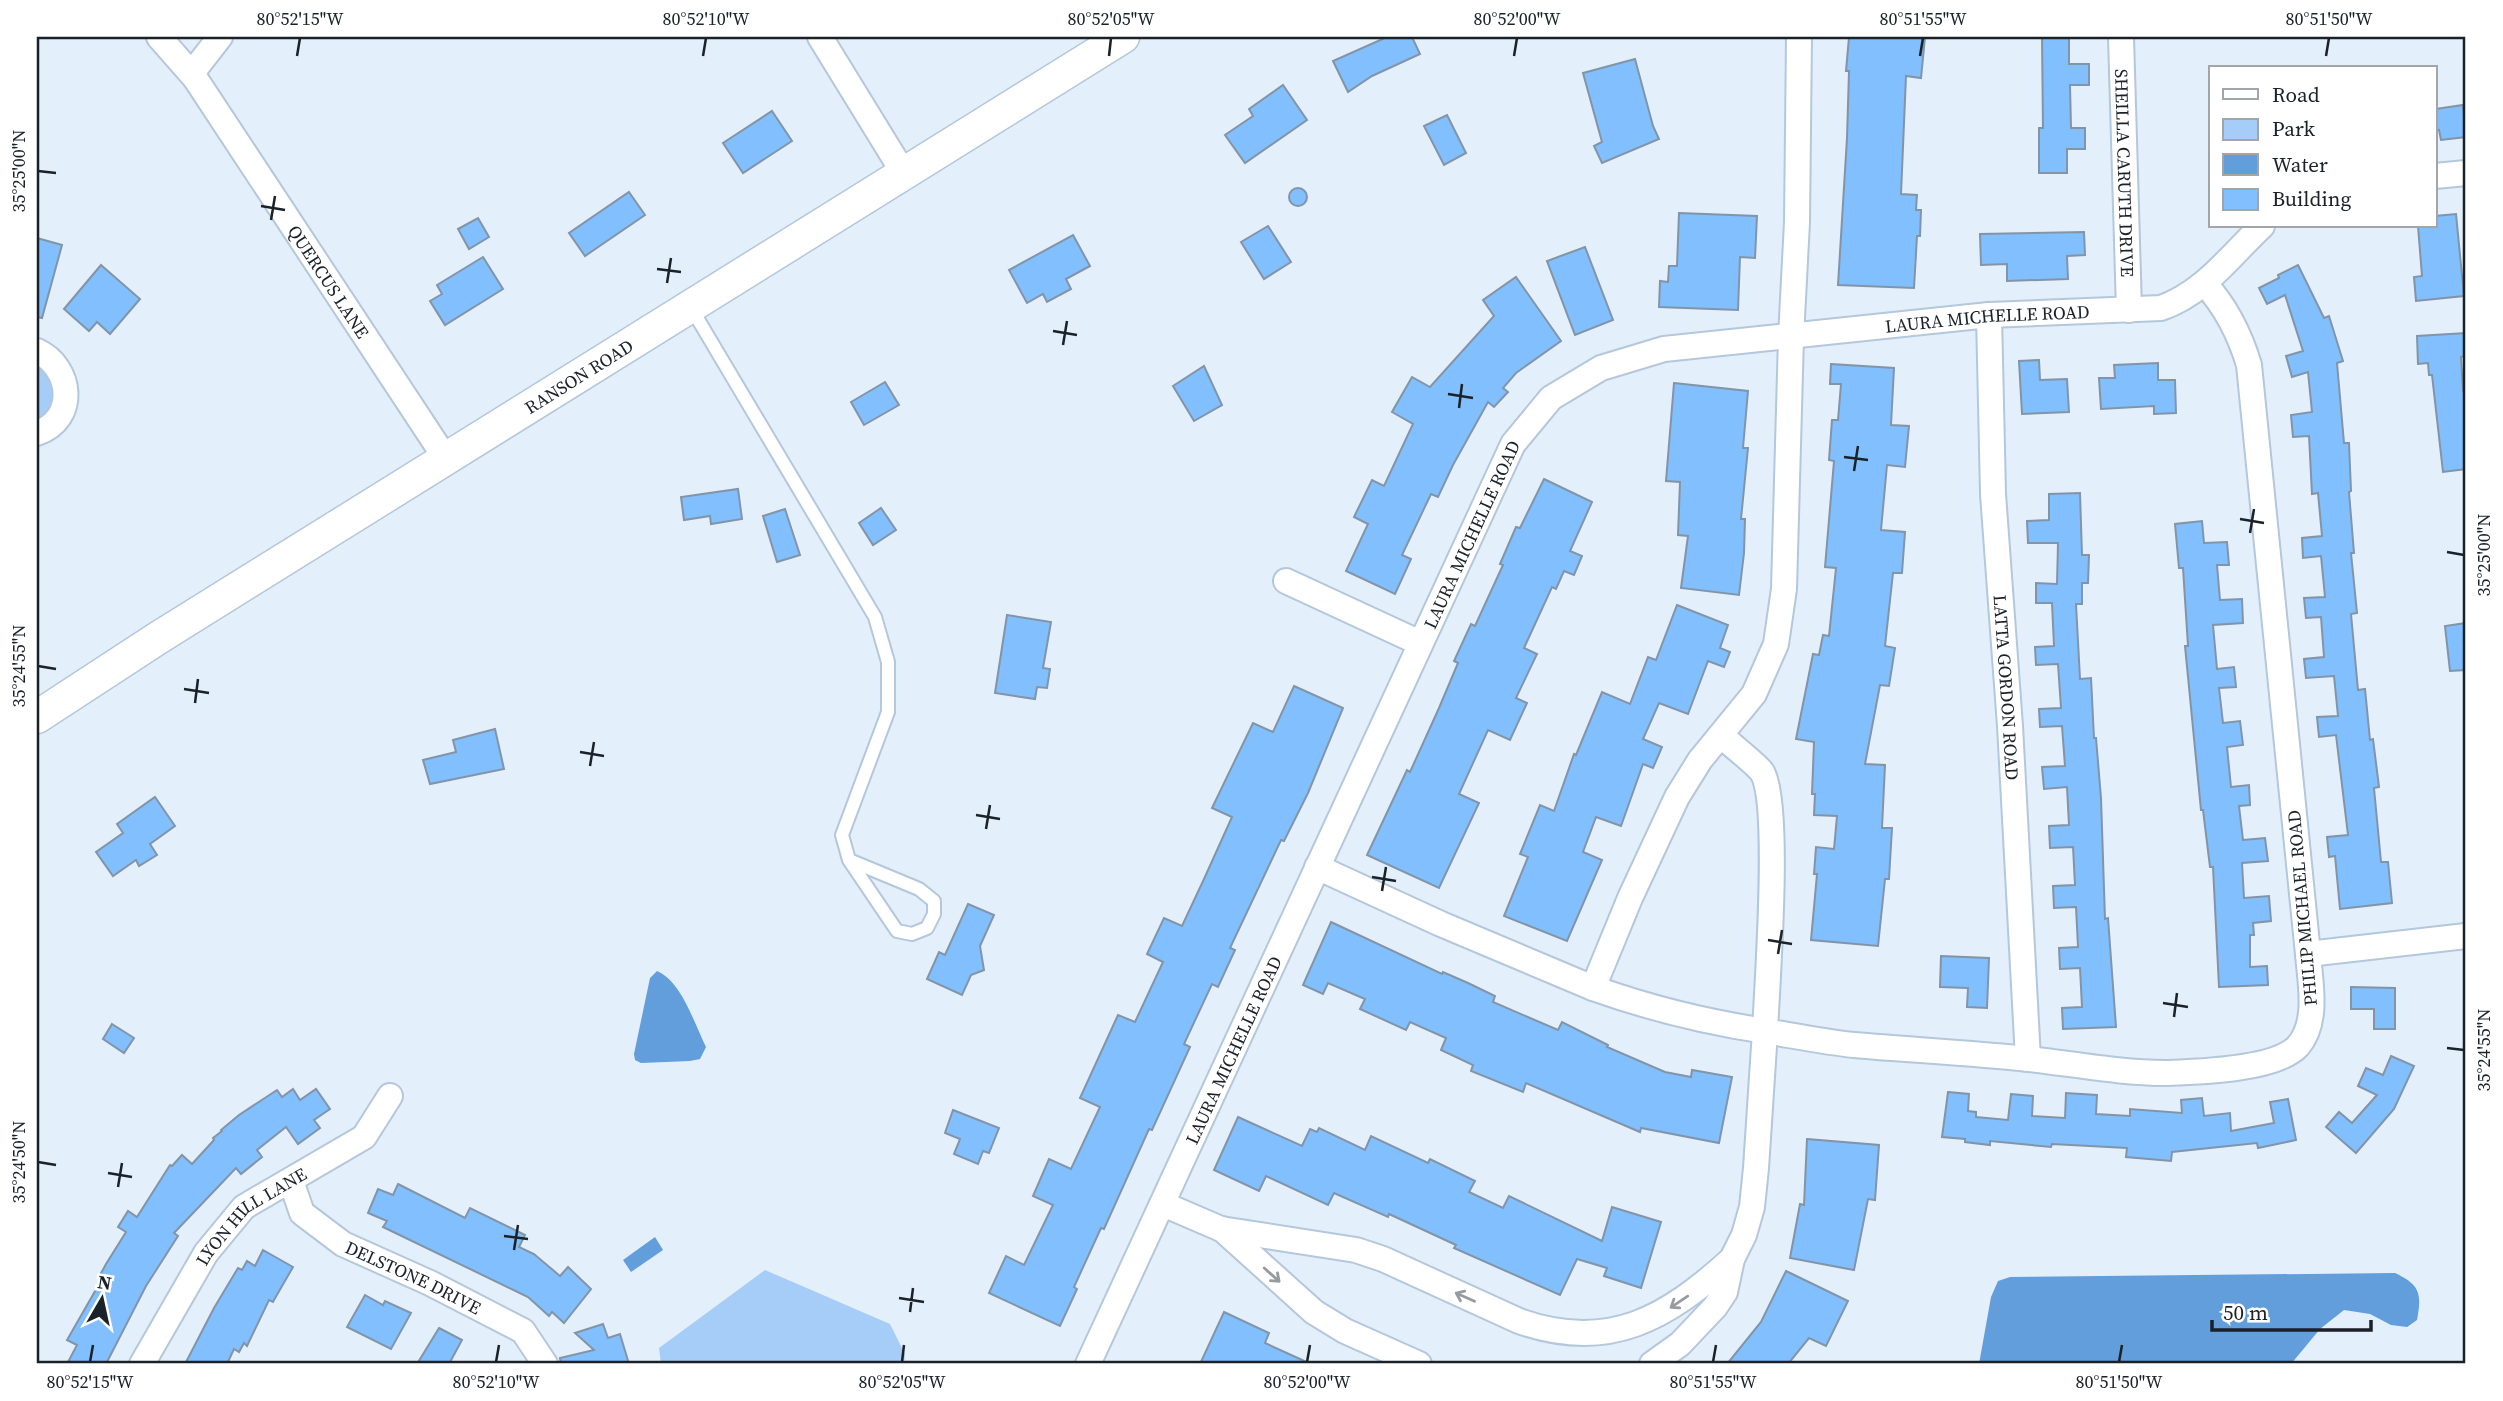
<svg xmlns="http://www.w3.org/2000/svg" width="2503" height="1401" viewBox="0 0 2503 1401" font-family="'Source Serif 4',serif">
  <style>
    .green { fill: #a5cdf8 }
    .water { fill: #619edb }
    .building { fill: #81bfff; stroke: #8294a7; stroke-width: 2 }
    .lines { fill: none; stroke-linecap: round; stroke-linejoin: round }
    .service-casing { stroke: #b4c7db; stroke-width: 16 }
    .minor-casing { stroke: #b4c7db; stroke-width: 28 }
    .tertiary-casing { stroke: #b4c7db; stroke-width: 35 }
    .service { stroke: #fff; stroke-width: 12 }
    .minor { stroke: #fff; stroke-width: 24 }
    .tertiary { stroke: #fff; stroke-width: 32 }
    .oneway { stroke: #989b9e }
    .ticks { fill: none; stroke: #1a2128; stroke-width: 2.5 }
    .labels { text-anchor: middle; dominant-baseline: central; stroke-width: 6; stroke-linejoin: round; paint-order: stroke }
    .street-label { font-size: 18px; fill: #1a2128; stroke: #fff }
    .neatline { fill: none; stroke: #1a2128; stroke-width: 2.5 }
    .ticks-label { font-size: 18px; text-anchor: middle; fill: #1a2128 }
  </style>
  <rect width="100%" height="100%" fill="#e4effc"/>
  <g class="green">
    <path d="M 37,364 C 56,380 61,406 37,421 Z"/>
    <polygon points="765,1270 890,1324 905,1354 904,1364 661,1364 659,1348"/>
  </g>
  <g class="water">
    <path d="M 657,971 C 682,982 694,1023 706,1047 L 700,1059 L 690,1061 L 641,1063 L 635,1060 L 634,1054 L 650,978 Z"/>
    <polygon points="655,1237 663,1250 631,1272 623,1260"/>
    <path d="M 2395,1273 C 2420,1285 2422,1293 2417,1320 L 2407,1327 L 2391,1325 L 2370,1314 L 2344,1310 L 2320,1329 L 2291,1364 L 1979,1364 L 1991,1297 L 1998,1281 L 2010,1277 Z"/>
  </g>
  <g class="building">
    <polygon points="1387,37 1412,37 1420,54 1372,76 1348,92 1333,61"/>
    <polygon points="1849,37 1925,37 1921,78 1906,76 1901,194 1917,195 1916,210 1921,210 1920,236 1917,236 1914,288 1838,285 1847,138 1849,71 1846,71"/>
    <polygon points="2042,37 2069,37 2069,64 2089,64 2089,85 2070,85 2071,128 2085,128 2085,149 2067,149 2067,173 2039,173 2039,128 2043,128"/>
    <polygon points="1635,59 1653,126 1659,139 1602,163 1594,146 1602,142 1583,73"/>
    <polygon points="1283,85 1307,120 1245,163 1225,135 1253,116 1249,109"/>
    <polygon points="2463,105 2466,137 2441,140 2439,130 2435,131 2435,109"/>
    <polygon points="772,111 792,141 743,173 723,143"/>
    <polygon points="1447,115 1466,153 1444,165 1424,126"/>
    <circle cx="1298" cy="197" r="9"/>
    <polygon points="629,192 645,215 585,256 569,233"/>
    <polygon points="1679,213 1757,216 1755,258 1740,257 1738,310 1659,307 1660,281 1668,282 1669,266 1677,266"/>
    <polygon points="2456,214 2464,296 2416,301 2414,277 2422,276 2418,226 2435,226 2435,216"/>
    <polygon points="478,218 489,237 469,249 458,229"/>
    <polygon points="1268,226 1291,262 1264,279 1241,242"/>
    <polygon points="2084,232 2085,255 2067,256 2068,279 2007,281 2007,264 1981,265 1980,234"/>
    <polygon points="1073,235 1090,266 1066,279 1071,289 1047,302 1043,294 1027,303 1009,270"/>
    <polygon points="37,238 62,245 42,318 37,317"/>
    <polygon points="1585,247 1613,320 1575,335 1547,261"/>
    <polygon points="483,257 503,289 445,325 430,301 442,294 437,285"/>
    <polygon points="101,265 140,299 110,334 97,322 89,331 64,309"/>
    <polygon points="2298,265 2324,318 2329,316 2343,361 2337,363 2344,443 2349,443 2351,491 2349,492 2354,553 2351,553 2357,613 2351,614 2358,690 2365,689 2370,740 2373,739 2379,787 2374,788 2381,862 2388,862 2392,903 2340,909 2335,856 2329,857 2327,837 2348,835 2336,735 2319,737 2317,717 2338,716 2334,676 2306,678 2304,659 2324,657 2321,617 2306,618 2304,598 2325,597 2321,556 2303,558 2302,538 2322,536 2318,493 2312,494 2309,436 2293,437 2291,415 2312,412 2308,372 2292,377 2286,356 2303,351 2285,295 2267,304 2259,288 2279,278 2278,275"/>
    <polygon points="1516,277 1561,341 1516,373 1503,388 1508,392 1494,407 1488,402 1453,465 1438,497 1431,494 1402,555 1411,559 1395,594 1346,571 1368,524 1354,517 1372,480 1384,486 1413,424 1392,412 1412,377 1430,387 1494,316 1483,300"/>
    <polygon points="2466,333 2466,356 2461,357 2463,391 2466,390 2466,469 2443,472 2432,375 2429,375 2428,363 2418,364 2417,336"/>
    <polygon points="2039,360 2040,380 2067,379 2069,412 2022,414 2019,361"/>
    <polygon points="2158,363 2158,380 2175,380 2176,413 2154,414 2154,406 2101,409 2099,378 2115,378 2114,365"/>
    <polygon points="1831,364 1894,368 1891,425 1909,426 1905,467 1887,465 1881,530 1905,532 1902,573 1893,573 1885,646 1895,648 1889,686 1880,685 1865,764 1885,765 1882,828 1892,828 1889,879 1885,879 1878,946 1811,940 1817,874 1814,874 1816,847 1834,849 1837,816 1814,815 1815,794 1812,794 1814,742 1796,739 1813,654 1819,655 1823,635 1829,636 1836,568 1825,567 1834,461 1829,460 1832,420 1838,420 1841,384 1830,384"/>
    <polygon points="1204,366 1222,405 1194,421 1173,386"/>
    <polygon points="885,382 899,405 864,425 851,402"/>
    <polygon points="1674,383 1748,391 1743,448 1748,448 1741,519 1745,519 1744,553 1739,595 1681,588 1688,536 1678,535 1680,482 1666,481"/>
    <polygon points="1544,479 1592,502 1570,551 1582,556 1574,575 1564,571 1556,589 1552,587 1524,648 1537,654 1516,698 1527,703 1510,740 1488,730 1459,794 1479,803 1439,888 1367,855 1407,770 1410,772 1439,708 1458,663 1454,661 1471,624 1475,626 1503,565 1500,564 1516,527 1520,528"/>
    <polygon points="738,489 742,519 711,524 710,516 684,520 681,497"/>
    <polygon points="2080,493 2082,555 2089,555 2088,583 2082,583 2082,604 2076,604 2080,679 2091,678 2094,738 2096,738 2101,798 2105,919 2108,918 2116,1027 2063,1029 2062,1008 2082,1007 2080,968 2060,969 2059,948 2078,947 2076,907 2054,908 2053,886 2075,885 2073,847 2050,848 2049,826 2069,825 2067,787 2044,789 2042,767 2065,766 2062,726 2040,727 2039,709 2061,708 2058,664 2036,665 2035,647 2054,646 2052,603 2036,603 2036,583 2057,584 2058,543 2028,543 2027,521 2049,520 2049,494"/>
    <polygon points="881,508 896,530 873,545 859,523"/>
    <polygon points="785,509 800,555 777,562 763,516"/>
    <polygon points="2202,521 2204,543 2227,542 2229,565 2217,565 2220,600 2242,599 2243,623 2213,625 2217,669 2234,667 2236,687 2219,688 2223,723 2240,721 2243,745 2227,747 2231,787 2249,785 2250,805 2239,806 2243,840 2265,838 2268,861 2242,863 2244,898 2269,896 2271,921 2253,923 2254,935 2250,935 2250,967 2267,966 2268,985 2219,987 2213,867 2210,867 2203,810 2201,810 2185,646 2188,646 2183,568 2179,568 2175,524"/>
    <polygon points="1677,605 1728,625 1720,648 1730,652 1724,667 1708,661 1688,714 1659,703 1643,739 1662,747 1653,768 1643,764 1621,826 1596,817 1583,852 1602,860 1567,941 1504,916 1528,857 1520,854 1540,805 1554,811 1574,754 1576,755 1602,692 1630,704 1648,657 1656,660"/>
    <polygon points="1007,615 1051,622 1043,668 1050,669 1047,688 1037,687 1035,699 995,693"/>
    <polygon points="2466,623 2466,670 2450,671 2445,626"/>
    <polygon points="1294,686 1343,708 1308,793 1284,841 1281,840 1230,948 1235,950 1218,987 1212,984 1184,1044 1190,1047 1152,1130 1149,1129 1104,1229 1101,1228 1074,1287 1077,1289 1060,1326 989,1293 1006,1256 1024,1265 1053,1205 1033,1196 1049,1159 1071,1169 1100,1107 1080,1098 1118,1015 1135,1022 1163,962 1147,954 1164,918 1182,926 1204,879 1232,817 1212,808 1253,723 1273,732"/>
    <polygon points="495,729 504,769 430,784 423,760 456,752 453,740"/>
    <polygon points="155,797 175,826 150,844 157,855 139,866 136,860 113,876 96,852 123,833 117,824"/>
    <polygon points="968,904 994,915 980,946 984,970 971,975 962,995 927,979 939,952 945,955"/>
    <polygon points="1331,922 1442,974 1443,972 1468,983 1495,996 1493,1002 1558,1030 1562,1022 1608,1045 1607,1047 1665,1072 1691,1077 1692,1070 1732,1077 1719,1143 1641,1128 1640,1132 1526,1083 1523,1092 1471,1071 1473,1065 1441,1050 1446,1038 1410,1022 1406,1030 1360,1009 1365,999 1328,983 1323,994 1303,985"/>
    <polygon points="1941,956 1989,958 1987,1008 1967,1007 1968,988 1940,987"/>
    <polygon points="2351,987 2395,988 2395,1029 2374,1029 2374,1009 2351,1009"/>
    <polygon points="112,1024 134,1038 124,1053 103,1039"/>
    <polygon points="2391,1056 2414,1066 2394,1109 2356,1153 2326,1127 2339,1112 2352,1123 2377,1095 2358,1086 2366,1068 2383,1075"/>
    <polygon points="293,1089 300,1100 316,1089 330,1109 314,1120 320,1128 298,1144 286,1127 257,1150 262,1157 241,1174 236,1168 174,1233 178,1236 146,1286 106,1364 67,1364 77,1345 67,1340 102,1279 99,1277 106,1264 126,1232 118,1227 128,1211 137,1217 170,1165 172,1166 182,1155 192,1164 214,1140 213,1138 222,1131 221,1130 239,1115 277,1090 282,1097"/>
    <polygon points="1948,1092 1969,1094 1968,1111 1976,1112 1976,1117 2008,1120 2011,1094 2033,1096 2032,1116 2065,1118 2066,1093 2097,1095 2096,1114 2130,1116 2130,1109 2182,1113 2181,1100 2202,1098 2204,1116 2230,1113 2231,1131 2274,1123 2270,1102 2288,1099 2296,1140 2258,1148 2257,1143 2172,1152 2171,1161 2126,1157 2127,1148 2052,1144 2051,1147 1990,1141 1990,1145 1965,1142 1965,1139 1942,1137"/>
    <polygon points="953,1110 999,1128 989,1153 983,1151 978,1164 954,1154 960,1139 945,1133"/>
    <polygon points="1238,1117 1302,1146 1310,1129 1317,1132 1319,1128 1365,1150 1371,1136 1428,1163 1430,1159 1475,1181 1469,1192 1503,1208 1509,1196 1602,1241 1612,1207 1661,1222 1641,1288 1604,1276 1607,1268 1577,1259 1560,1295 1454,1248 1456,1245 1389,1214 1388,1217 1334,1193 1328,1205 1266,1176 1259,1191 1214,1170"/>
    <polygon points="1807,1139 1879,1145 1875,1200 1868,1199 1854,1270 1790,1258 1800,1204 1804,1205"/>
    <polygon points="398,1184 465,1218 470,1208 525,1235 519,1247 534,1254 560,1276 568,1267 591,1289 564,1323 552,1312 549,1316 528,1297 383,1227 387,1221 368,1213 378,1189 393,1195"/>
    <polygon points="263,1250 293,1267 274,1300 273,1302 269,1300 247,1346 244,1343 239,1352 234,1349 227,1364 185,1364 214,1308 238,1268 242,1270 247,1261 255,1266"/>
    <polygon points="1786,1271 1848,1301 1826,1346 1809,1338 1788,1364 1727,1364 1761,1322"/>
    <polygon points="365,1295 383,1305 385,1301 411,1313 391,1349 347,1327"/>
    <polygon points="1224,1312 1269,1333 1265,1343 1311,1364 1200,1364"/>
    <polygon points="603,1324 608,1338 620,1334 629,1364 561,1364 560,1358 594,1350 575,1333"/>
    <polygon points="439,1328 462,1340 449,1364 417,1364"/>
  </g>
  <g class="lines">
    <g class="service-casing">
      <polyline id="service" points="690,306 875,617 888,662 888,712 842,835 849,860 897,931 912,934 927,928 934,914 934,901 919,889 849,860"/>
    </g>
    <g class="minor-casing">
      <g id="minor">
        <path id="s1" d="M 159,37 L 195,78 L 446,459"/>
        <polyline points="820,37 903,172"/>
        <path id="s2" d="M 2121,37 L 2129,310"/>
        <polyline points="192,73 220,37"/>
        <polyline points="2435,176 2466,173"/>
        <path id="s3" d="M 1989,315 L 1993,494 L 2010,726 L 2028,1059"/>
        <path d="M 37,351 C 72,367 78,419 37,433"/>
        <polyline points="1286,581 1420,643"/>
        <path d="M 1722,736 C 1731,745 1755,763 1762,772 C 1781,803 1767,985 1765,1031 C 1795,1036 1825,1042 1854,1045 C 1912,1050 1971,1053 2029,1059 C 2074,1064 2120,1073 2166,1073 C 2198,1072 2276,1070 2298,1046 C 2319,1022 2310,982 2308,954 L 2249,365 C 2240,335 2226,307 2205,284"/>
        <polyline points="1317,867 1441,924 1593,988 1630,898 1677,797 1700,760 1754,694 1776,644 1784,589 1791,337 1797,222 1799,37"/>
        <polyline points="2308,954 2466,936"/>
        <path d="M 1593,988 C 1649,1008 1706,1022 1765,1031 L 1756,1168 L 1752,1207 L 1744,1235 L 1732,1259 L 1725,1292 L 1715,1307 L 1680,1344 L 1652,1364"/>
        <path id="s4" d="M 291,1181 L 302,1213 L 343,1244 L 430,1283 L 523,1331 L 545,1364"/>
        <path d="M 1163,1204 L 1221,1229 L 1356,1250 L 1383,1259 L 1519,1321 C 1609,1353 1667,1318 1732,1259"/>
        <polyline points="1222,1229 1314,1312 1345,1331 1419,1364"/>
        <path id="s5" d="M 142,1364 L 206,1253 L 244,1207 L 364,1137 L 390,1096"/>
        <path id="s6" d="M 1088,1364 L 1513,444 L 1551,398 L 1601,368 L 1664,349 L 1989,315 L 2161,308 C 2204,293 2230,256 2262,226"/>
      </g>
    </g>
    <g class="tertiary-casing">
      <g id="tertiary">
        <path id="s7" d="M 37,717 L 158,638 L 1123,37"/>
      </g>
    </g>
    <use href="#service" class="service"/>
    <use href="#minor" class="minor"/>
    <use href="#tertiary" class="tertiary"/>
  </g>
  <defs><path id="oneway-shaft" d="M-6 0H5M1.5-3L5.5 0L1.5 3" fill="none" stroke-width="1.6" stroke-linecap="round" stroke-linejoin="round" transform="scale(1.75)"/></defs>
  <g class="oneway">
    <use href="#oneway-shaft" transform="translate(1272 1275) rotate(42)"/>
    <use href="#oneway-shaft" transform="translate(1465 1297) rotate(-156)"/>
    <use href="#oneway-shaft" transform="translate(1679 1302) rotate(146)"/>
  </g>
  <path class="ticks" d="M 297,56 L 300,38M 703,56 L 706,38M 1109,56 L 1111,38M 1514,56 L 1517,38M 1920,56 L 1923,38M 2326,56 L 2329,38M 38,171 L 56,173M 261,206 L 285,210M 271,220 L 275,196M 657,269 L 681,272M 667,283 L 671,258M 1053,331 L 1077,335M 1063,345 L 1067,321M 1448,394 L 1473,398M 1459,408 L 1462,384M 1844,457 L 1868,460M 1854,471 L 1858,446M 2240,519 L 2264,523M 2250,533 L 2254,509M 2447,552 L 2464,555M 38,666 L 56,669M 184,689 L 209,693M 195,703 L 198,679M 580,752 L 604,756M 590,766 L 594,742M 976,815 L 1000,819M 986,829 L 990,805M 1372,877 L 1396,881M 1382,891 L 1386,867M 1768,940 L 1792,944M 1778,954 L 1782,930M 2163,1003 L 2188,1007M 2174,1017 L 2177,993M 2447,1048 L 2464,1050M 38,1162 L 56,1165M 108,1173 L 132,1177M 118,1187 L 122,1163M 504,1236 L 528,1239M 514,1250 L 518,1225M 899,1298 L 924,1302M 910,1312 L 913,1288M 90,1362 L 93,1345M 496,1362 L 499,1345M 902,1362 L 904,1345M 1307,1362 L 1310,1345M 1713,1362 L 1716,1345M 2119,1362 L 2122,1345"/>
  <g class="labels">
    <g class="street-label">
      <text stroke="none"><textPath href="#s2" startOffset="136">SHEILLA CARUTH DRIVE</textPath></text>
      <text stroke="none"><textPath href="#s1" startOffset="298">QUERCUS LANE</textPath></text>
      <text stroke="none"><textPath href="#s6" startOffset="1522">LAURA MICHELLE ROAD</textPath></text>
      <text stroke="none"><textPath href="#s7" startOffset="640">RANSON ROAD</textPath></text>
      <text stroke="none"><textPath href="#s6" startOffset="914">LAURA MICHELLE ROAD</textPath></text>
      <text stroke="none"><textPath href="#s3" startOffset="373">LATTA GORDON ROAD</textPath></text>
      <text transform="translate(2302 908) rotate(-95)">PHILIP MICHAEL ROAD</text>
      <text stroke="none"><textPath href="#s6" startOffset="346">LAURA MICHELLE ROAD</textPath></text>
      <text stroke="none"><textPath href="#s5" startOffset="187">LYON HILL LANE</textPath></text>
      <text stroke="none"><textPath href="#s4" startOffset="163">DELSTONE DRIVE</textPath></text>
    </g>
  </g>
  <rect width="2503" height="1401" fill="none" stroke="#ffffff" stroke-width="77"/>
  <rect x="2209" y="66" width="228" height="161" fill="#ffffff" stroke="#a3a6a9" stroke-width="2"/>
  <rect x="2223" y="89" width="35" height="10" fill="#ffffff" stroke="#a3a6a9" stroke-width="2"/>
  <text x="2272" y="102" font-size="21" fill="#1a2128">Road</text>
  <rect x="2223" y="119" width="35" height="21" fill="#a5cdf8" stroke="#a3a6a9" stroke-width="2"/>
  <text x="2272" y="136" font-size="21" fill="#1a2128">Park</text>
  <rect x="2223" y="154" width="35" height="21" fill="#619edb" stroke="#a3a6a9" stroke-width="2"/>
  <text x="2272" y="172" font-size="21" fill="#1a2128">Water</text>
  <rect x="2223" y="189" width="35" height="21" fill="#81bfff" stroke="#a3a6a9" stroke-width="2"/>
  <text x="2272" y="206" font-size="21" fill="#1a2128">Building</text>
  <g transform="translate(102 1299) rotate(9)" stroke="#ffffff" stroke-width="5" paint-order="stroke">
  <path d="M0-5L12 26L0 18L-12 26Z" fill="#1a2128"/>
  <text y="-10" font-size="19" font-weight="bold" text-anchor="middle" fill="#1a2128">N</text>
  </g>
  <path d="M2212 1320v10h159v-10" fill="none" stroke="#1a2128" stroke-width="3.5"/>
  <text x="2223" y="1320" font-size="21" fill="#1a2128" stroke="#ffffff" stroke-width="5" paint-order="stroke">50 m</text>
  <rect x="38" y="38" width="2426" height="1324" class="neatline"/>
  <g class="ticks-label">
    <text x="300" y="25">80°52'15"W</text>
    <text x="706" y="25">80°52'10"W</text>
    <text x="1111" y="25">80°52'05"W</text>
    <text x="1517" y="25">80°52'00"W</text>
    <text x="1923" y="25">80°51'55"W</text>
    <text x="2329" y="25">80°51'50"W</text>
    <text transform="translate(19 171) rotate(-90)" y="6">35°25'00"N</text>
    <text transform="translate(2484 555) rotate(-90)" y="6">35°25'00"N</text>
    <text transform="translate(19 666) rotate(-90)" y="6">35°24'55"N</text>
    <text transform="translate(2484 1050) rotate(-90)" y="6">35°24'55"N</text>
    <text transform="translate(19 1162) rotate(-90)" y="6">35°24'50"N</text>
    <text x="90" y="1388">80°52'15"W</text>
    <text x="496" y="1388">80°52'10"W</text>
    <text x="902" y="1388">80°52'05"W</text>
    <text x="1307" y="1388">80°52'00"W</text>
    <text x="1713" y="1388">80°51'55"W</text>
    <text x="2119" y="1388">80°51'50"W</text>
  </g>
</svg>
